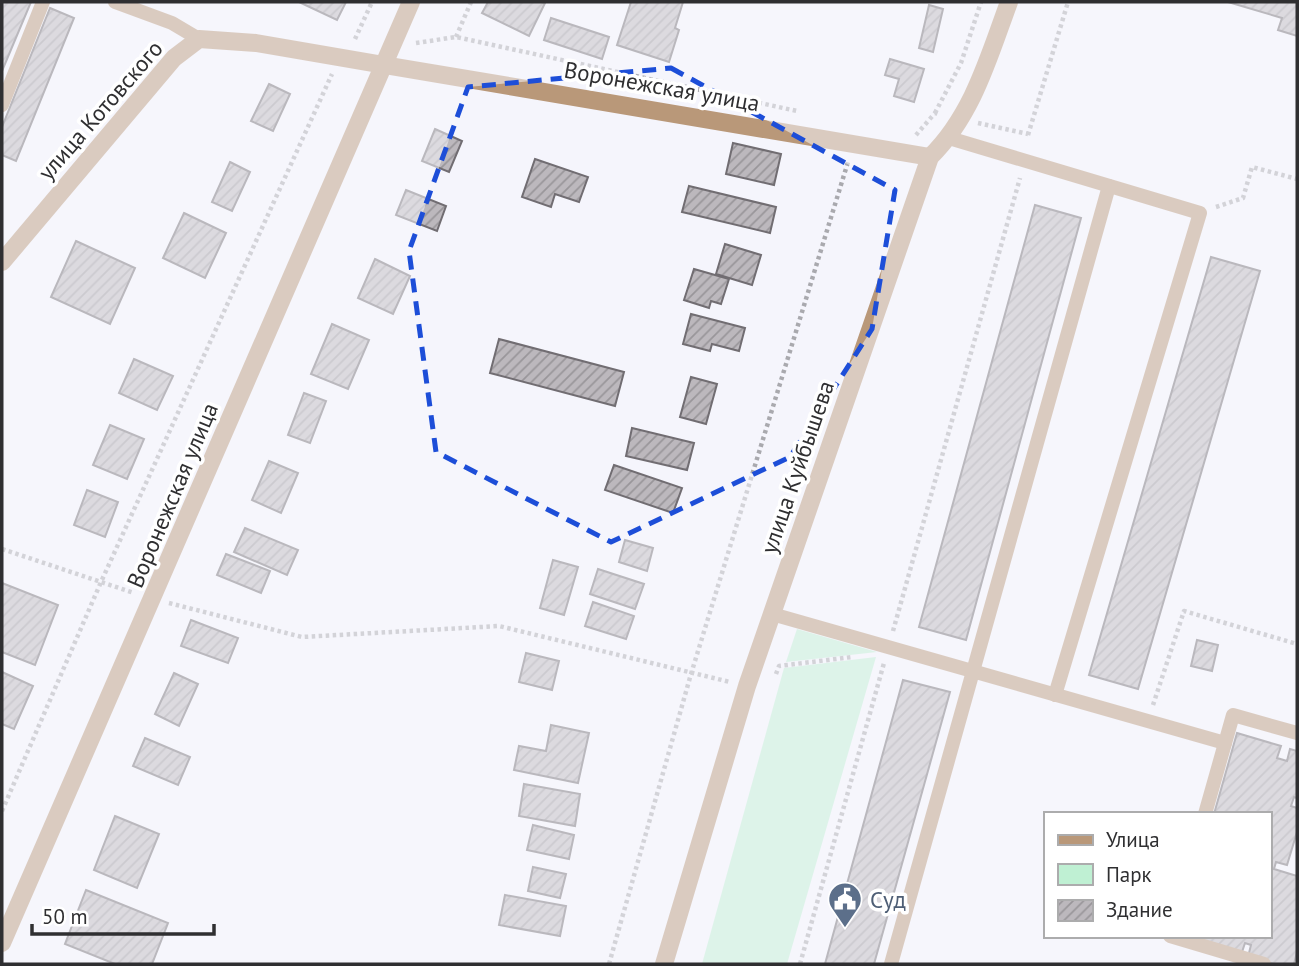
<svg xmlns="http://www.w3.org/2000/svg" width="1299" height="966" viewBox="0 0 1299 966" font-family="'PT Sans',sans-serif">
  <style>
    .green { fill: #bff0d3 }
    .building { fill: url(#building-hatch); stroke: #716d72; stroke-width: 2 }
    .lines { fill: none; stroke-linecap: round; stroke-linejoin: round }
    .path { stroke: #a9a9ae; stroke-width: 4.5; stroke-dasharray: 3.5 3.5; stroke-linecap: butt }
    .service { stroke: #b99879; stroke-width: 14 }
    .minor { stroke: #b99879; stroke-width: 18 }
    .tertiary { stroke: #b99879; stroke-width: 18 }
    .marked { fill: none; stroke: #1d4ed8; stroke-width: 5; stroke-dasharray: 14 9; stroke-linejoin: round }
    .labels { text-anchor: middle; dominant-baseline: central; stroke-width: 7; stroke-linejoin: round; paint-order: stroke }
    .street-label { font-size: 23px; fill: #2f2f31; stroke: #fff }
    .service-label { font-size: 23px; fill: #4e5e75; stroke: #fff; text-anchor: start }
  </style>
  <defs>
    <pattern id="building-hatch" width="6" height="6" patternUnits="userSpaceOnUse" patternTransform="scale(1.75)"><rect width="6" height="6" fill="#bcb8bd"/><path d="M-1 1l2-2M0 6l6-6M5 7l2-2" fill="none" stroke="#99969a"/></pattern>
  </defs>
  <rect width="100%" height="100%" fill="#f5f5fc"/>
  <g class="green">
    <polygon points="797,629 877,652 786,662"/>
    <polygon points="876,657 787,964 702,964 784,668"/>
  </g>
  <g class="building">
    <polygon points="2,2 31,2 2,71"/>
    <polygon points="299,2 346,2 337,20"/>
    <polygon points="488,2 542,2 545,3 529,36 482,13"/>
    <polygon points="631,2 683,2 675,28 679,30 669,62 617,45"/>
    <polygon points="1228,2 1297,2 1297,36 1278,30 1282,18"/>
    <polygon points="929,5 943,9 933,52 919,48"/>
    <polygon points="50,8 74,18 16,161 2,155 2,127"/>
    <polygon points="551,18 609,37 602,59 544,40"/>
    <polygon points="890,59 924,69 914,102 894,96 899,79 885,75"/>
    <polygon points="269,84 290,94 273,131 251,121"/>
    <polygon points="435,129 462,141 449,172 422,161"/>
    <polygon points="733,143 781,154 774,185 726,174"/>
    <polygon points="535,159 588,177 579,202 555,194 551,207 522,197"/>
    <polygon points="230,162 250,172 232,211 212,202"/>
    <polygon points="689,186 776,207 770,233 682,212"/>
    <polygon points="406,190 446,206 437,231 396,215"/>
    <polygon points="1035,205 1081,218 966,640 919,627"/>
    <polygon points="184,213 226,233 205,278 163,258"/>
    <polygon points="76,241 135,268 110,324 51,297"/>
    <polygon points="725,244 761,255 752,285 716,274"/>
    <polygon points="1211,257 1260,271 1138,689 1089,675"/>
    <polygon points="375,259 410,276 393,314 358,298"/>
    <polygon points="694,269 729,279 721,304 711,301 709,308 684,300"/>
    <polygon points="691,314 745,328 739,351 712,344 710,351 683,344"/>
    <polygon points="332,324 369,340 348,389 311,374"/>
    <polygon points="499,339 624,372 615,406 490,373"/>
    <polygon points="134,359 173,376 157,410 119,393"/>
    <polygon points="691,377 717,384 706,424 680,417"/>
    <polygon points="304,393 326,401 310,443 288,435"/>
    <polygon points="110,425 144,439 127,479 93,465"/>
    <polygon points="632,428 694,443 687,470 626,456"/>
    <polygon points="269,461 298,473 281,513 252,500"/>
    <polygon points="614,465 682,488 673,513 605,490"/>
    <polygon points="87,490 118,502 105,537 74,525"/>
    <polygon points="245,528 298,550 287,575 234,552"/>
    <polygon points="625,540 653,548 647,571 619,562"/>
    <polygon points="226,554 270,571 261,593 217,575"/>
    <polygon points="553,560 578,567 564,615 540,608"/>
    <polygon points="598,569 644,584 635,609 590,594"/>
    <polygon points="2,583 58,605 35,665 2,652"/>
    <polygon points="593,602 634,616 626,639 585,626"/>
    <polygon points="191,620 238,638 228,663 181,646"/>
    <polygon points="1197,640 1218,645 1212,671 1191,666"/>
    <polygon points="526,653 559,661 552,690 519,682"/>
    <polygon points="2,672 33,686 14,729 2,724"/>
    <polygon points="174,673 198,684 179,726 155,714"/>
    <polygon points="903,680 950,692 874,964 825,964"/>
    <polygon points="551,725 589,733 578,783 514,770 519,746 546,751"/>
    <polygon points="1237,733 1281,746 1277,758 1287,761 1290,749 1297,751 1297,798 1294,797 1291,806 1297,808 1297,832 1287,865 1276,862 1274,869 1297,876 1297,952 1294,964 1273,964 1248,957 1251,945 1245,943 1241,955 1197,942 1199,936 1269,936 1269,814 1214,814"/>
    <polygon points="145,738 190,757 178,785 133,766"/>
    <polygon points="524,784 580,794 575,826 519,816"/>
    <polygon points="115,816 159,834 137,888 94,870"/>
    <polygon points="533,825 574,835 569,859 527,850"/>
    <polygon points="533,867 566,874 560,898 528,891"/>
    <polygon points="86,890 168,923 152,964 115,964 65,944"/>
    <polygon points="505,895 566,906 560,936 499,925"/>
  </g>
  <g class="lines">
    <g class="path">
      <polyline points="456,37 471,2"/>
      <polyline points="355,39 372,2"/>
      <polyline points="416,43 456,37 797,111"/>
      <polyline points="935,113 961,63 981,2"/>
      <polyline points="978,123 1028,134"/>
      <polyline points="916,135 935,113 939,114"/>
      <polyline points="1028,135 1068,2"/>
      <polyline points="1216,207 1243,198 1252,167 1297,179"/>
      <polyline points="2,549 134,593"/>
      <polyline points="169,603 302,637 499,626 730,682"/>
      <polyline points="893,631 1020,178"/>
      <polyline points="776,674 779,666 852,657"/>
      <polyline points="1153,705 1184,611 1297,644"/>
      <polyline points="2,811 101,582 332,74"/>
      <polyline points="609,964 691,674 848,162"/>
      <polyline points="800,964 884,663"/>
    </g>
    <g class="service">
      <polyline points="115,2 172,23 199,39"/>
      <polyline points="2,105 43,2"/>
      <polyline points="949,138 1200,213 1055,695"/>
      <polyline points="772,614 1225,743"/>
      <polyline points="1205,814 1233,715 1297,733"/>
      <polyline points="1170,936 1264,964"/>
      <polyline points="891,964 1109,186"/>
    </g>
    <g class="minor">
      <polyline points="2,262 174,58 199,39 256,43 384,65"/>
      <polyline points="2,943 411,2"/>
    </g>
    <g class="tertiary">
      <polyline points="384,65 930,157"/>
      <path d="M 664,964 L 747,686 L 930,157 C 973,115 989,56 1009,2"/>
    </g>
  </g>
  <path d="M0 0H1299V966H0ZM 671,68 L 895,190 L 872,329 L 790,457 L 611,542 L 436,452 L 409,251 L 468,87 Z" fill="#f5f5fc" fill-opacity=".55" fill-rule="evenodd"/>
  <path class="marked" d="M 671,68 L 895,190 L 872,329 L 790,457 L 611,542 L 436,452 L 409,251 L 468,87 Z"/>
  <defs>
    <g id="civic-pin" transform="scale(1.75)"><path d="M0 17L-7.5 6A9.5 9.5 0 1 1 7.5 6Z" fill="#5c6f8a" stroke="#fff"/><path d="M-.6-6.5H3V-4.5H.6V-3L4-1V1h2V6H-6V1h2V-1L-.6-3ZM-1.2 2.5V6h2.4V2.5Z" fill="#fff"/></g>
  </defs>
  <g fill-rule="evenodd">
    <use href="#civic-pin" x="845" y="899"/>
  </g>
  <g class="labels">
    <g class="street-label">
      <text transform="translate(662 86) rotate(10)">Воронежская улица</text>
      <text transform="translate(100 110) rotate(-49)">улица Котовского</text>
      <text transform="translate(797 467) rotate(-71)">улица Куйбышева</text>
      <text transform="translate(172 495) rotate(-67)">Воронежская улица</text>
    </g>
    <g class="service-label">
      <text x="870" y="899">Суд</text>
    </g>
  </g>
  <rect width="1299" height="966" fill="none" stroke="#2f2f31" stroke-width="7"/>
  <rect x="1044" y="812" width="228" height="126" fill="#ffffff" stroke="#acacad" stroke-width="2"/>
  <rect x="1058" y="835" width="35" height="10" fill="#b99879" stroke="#acacad" stroke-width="2"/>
  <text x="1106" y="847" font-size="21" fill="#2f2f31">Улица</text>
  <rect x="1058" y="864" width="35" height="21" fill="#bff0d3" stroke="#acacad" stroke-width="2"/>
  <text x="1106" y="882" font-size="21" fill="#2f2f31">Парк</text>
  <rect x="1058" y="900" width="35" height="21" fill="url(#building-hatch)" stroke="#acacad" stroke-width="2"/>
  <text x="1106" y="917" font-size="21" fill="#2f2f31">Здание</text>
  <path d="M32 924v10h182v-10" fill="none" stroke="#2f2f31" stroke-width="3.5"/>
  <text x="42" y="924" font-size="21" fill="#2f2f31" stroke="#ffffff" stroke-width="5" paint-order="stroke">50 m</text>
</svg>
